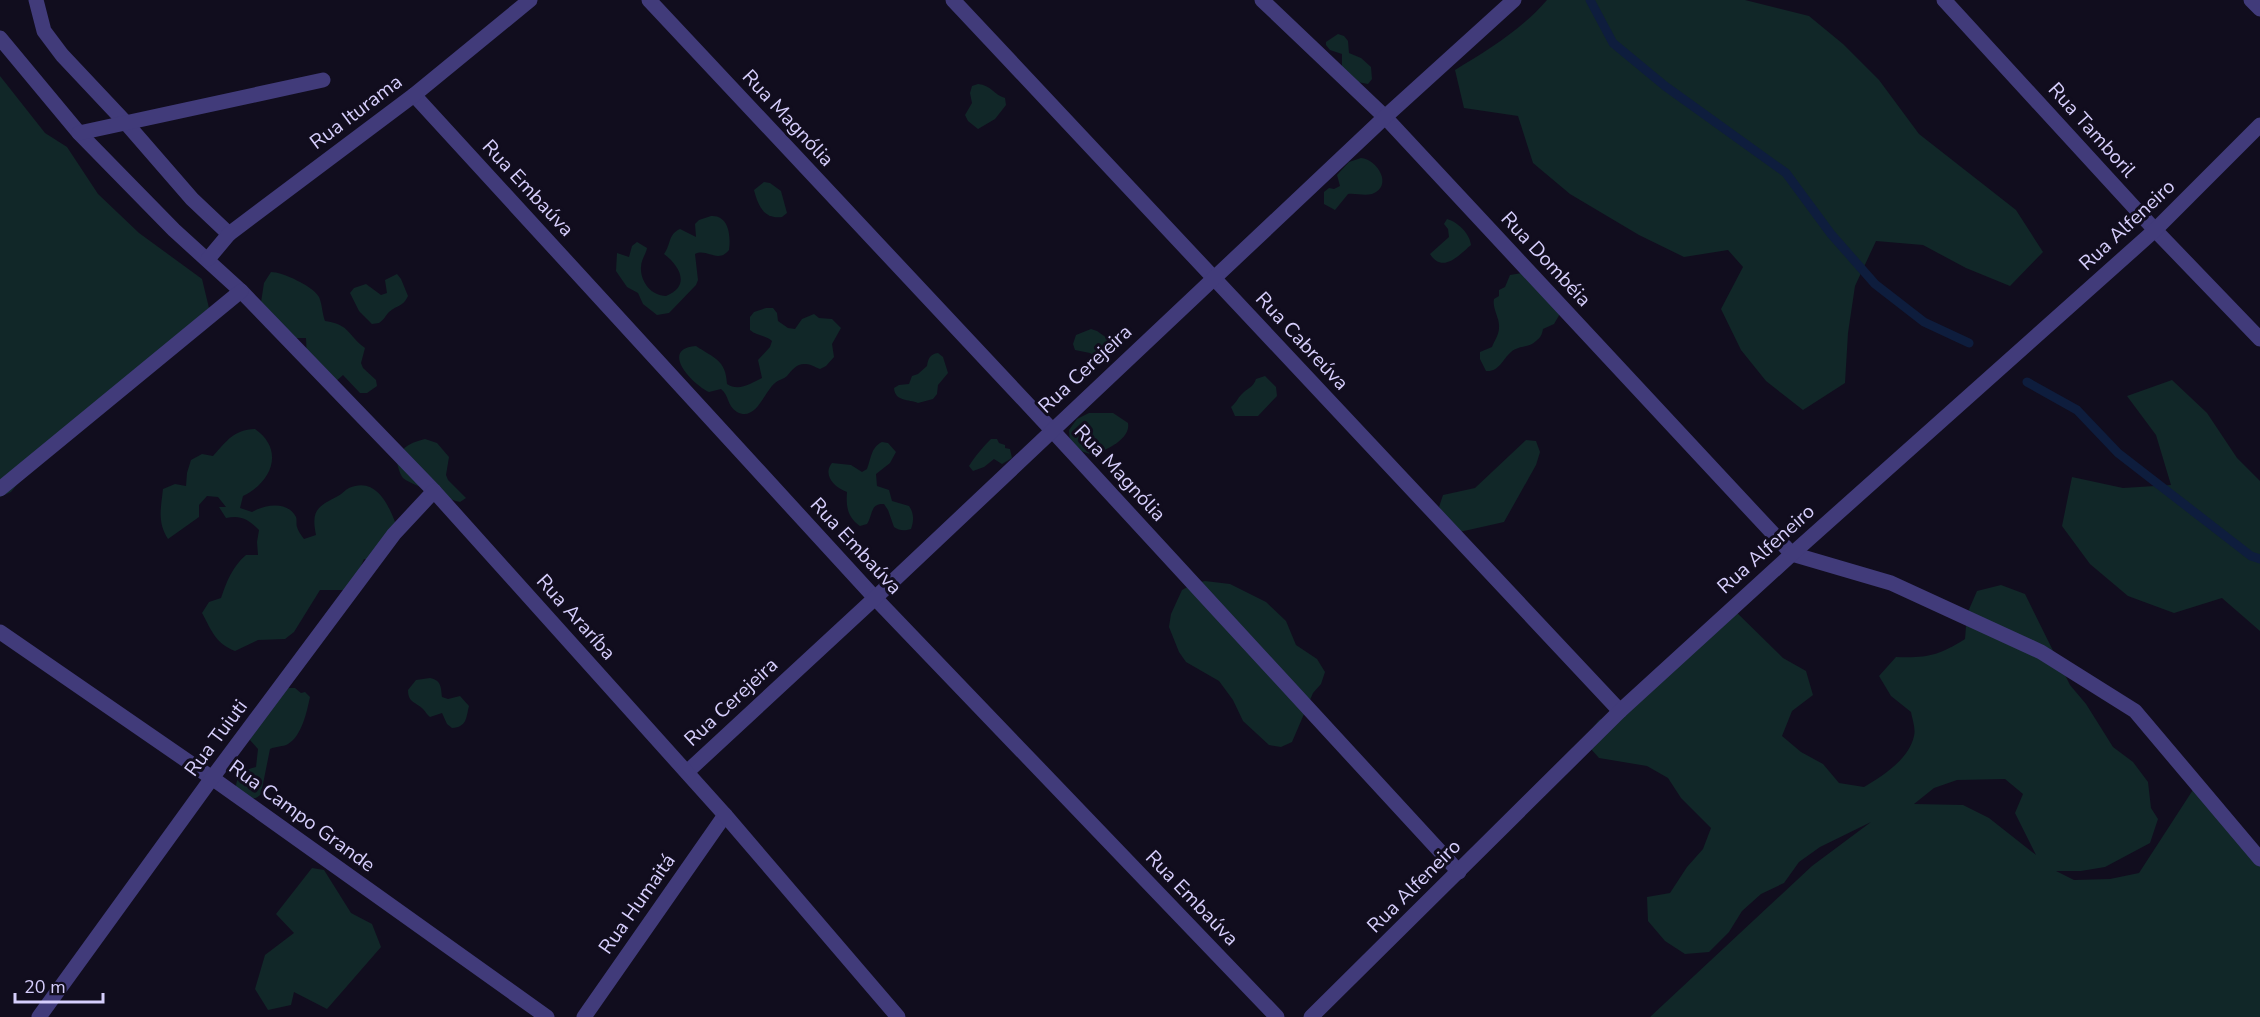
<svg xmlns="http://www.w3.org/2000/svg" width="2260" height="1017" viewBox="0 0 2260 1017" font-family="'Nunito Sans',sans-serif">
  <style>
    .green { fill: #112728; fill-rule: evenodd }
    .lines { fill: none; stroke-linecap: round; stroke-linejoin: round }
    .stream { stroke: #0e1d3d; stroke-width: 9 }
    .minor { stroke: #413b7a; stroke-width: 15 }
    .tertiary { stroke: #413b7a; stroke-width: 15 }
    .labels { text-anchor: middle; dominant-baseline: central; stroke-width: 6; stroke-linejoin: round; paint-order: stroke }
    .street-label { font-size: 20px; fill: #d6cefc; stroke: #110d1e }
  </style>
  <rect width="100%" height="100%" fill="#110d1e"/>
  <g class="green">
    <path d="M 1547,0 L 1745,0 L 1809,16 L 1843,44 L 1879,80 L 1919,134 L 2016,210 L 2043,252 L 2010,286 L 1966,268 L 1923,245 L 1876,241 L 1855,286 L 1848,333 L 1845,383 L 1803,410 L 1766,381 L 1741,350 L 1721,309 L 1743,267 L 1728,250 L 1684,257 L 1639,235 L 1570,194 L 1533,163 L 1518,116 L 1464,108 L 1455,70 C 1488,50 1521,30 1547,0 Z"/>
    <polygon points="1338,34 1344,36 1348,41 1349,53 1361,58 1371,67 1372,79 1368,84 1352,81 1342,68 1342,54 1330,50 1326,45 1326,42"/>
    <polygon points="0,76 45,133 67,147 98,194 139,233 202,279 209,308 48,446 11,492 0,497"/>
    <path d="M 978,84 C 991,85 994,95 1005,98 L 1006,105 L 995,119 L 978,129 L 968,121 L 965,115 L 972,103 L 970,93 L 972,86 Z"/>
    <path d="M 1361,158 C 1377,159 1394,186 1372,194 C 1363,196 1356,193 1348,194 L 1335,210 L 1324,204 L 1324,192 L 1329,188 L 1334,189 L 1340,186 L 1337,175 L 1349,162 Z"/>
    <path d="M 764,182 L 770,183 L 781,191 L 787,213 L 782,217 C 763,219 758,205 754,190 Z"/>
    <path d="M 711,216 C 729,215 731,236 729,250 C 718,264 707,248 695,254 L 698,280 L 696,285 L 669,313 L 657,315 L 643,304 L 638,293 L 627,287 L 616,271 L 617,253 L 629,257 L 632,246 L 637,242 L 647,248 C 646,254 641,260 641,267 C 640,281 651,296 666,296 C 691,286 680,266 664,254 C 671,245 668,234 680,229 L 696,237 L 695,224 L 699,220 Z"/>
    <path d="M 1447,219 C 1458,222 1470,234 1471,245 C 1461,253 1443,275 1430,254 L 1449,237 L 1448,229 L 1444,224 Z"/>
    <path d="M 271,272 C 282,272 313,286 319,297 C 322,303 322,313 325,321 C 351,325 347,335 365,348 L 361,363 L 363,368 L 376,380 L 377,386 L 367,393 L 360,393 L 343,375 L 334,383 C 300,376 308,367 306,338 L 281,338 L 265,327 L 260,309 L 264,283 Z"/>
    <path d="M 1522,273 L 1561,312 L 1554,324 L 1543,329 C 1542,335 1540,338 1536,341 C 1529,348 1519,345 1511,352 C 1502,360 1499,372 1486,371 L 1480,359 L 1480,352 L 1492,347 C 1494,341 1499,335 1499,328 C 1500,318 1492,309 1494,299 L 1499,296 L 1499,290 L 1505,287 L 1510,275 Z"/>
    <path d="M 397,274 L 401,279 L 408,296 C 403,307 397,305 389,312 C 385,316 384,320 379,323 L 372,324 L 359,311 L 350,293 L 354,288 L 366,284 L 381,295 L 387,293 L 385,280 Z"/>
    <path d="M 766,308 L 773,308 L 777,313 L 778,321 L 788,328 L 795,329 L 802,319 L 814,314 L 819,318 L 832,319 L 841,328 L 832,344 L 834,357 L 826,366 L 820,369 C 815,367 810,364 806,364 C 797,363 792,370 787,376 C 784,379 778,380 775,383 C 764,392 756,422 737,412 C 727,406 729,395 721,389 L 709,392 C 692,384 659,349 696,346 C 714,358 726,360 727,384 C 739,392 751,383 762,378 L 758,360 L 770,347 L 772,341 C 765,335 757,336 750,330 L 750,317 L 754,312 Z"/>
    <polygon points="1091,329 1097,331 1111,341 1110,357 1101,360 1090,353 1075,350 1073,344 1076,335"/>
    <path d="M 938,353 L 943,357 L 948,373 L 938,385 L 937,394 L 933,399 L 918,403 C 909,399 895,402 894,388 L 899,385 L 909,384 L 912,376 L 918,374 L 927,366 C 928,359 930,354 938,353 Z"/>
    <path d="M 1265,376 L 1276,387 L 1277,396 L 1258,416 L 1235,416 L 1231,407 C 1237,402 1237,399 1241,395 C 1247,388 1253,388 1256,379 Z"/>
    <polygon points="2172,380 2207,413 2237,458 2260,481 2260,631 2222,598 2174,613 2128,596 2090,564 2062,526 2072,477 2123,488 2171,485 2156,435 2127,396"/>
    <path d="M 1089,413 L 1113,413 L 1128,423 C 1131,439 1106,450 1093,455 L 1081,451 L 1070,443 L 1069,430 L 1077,419 Z"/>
    <path d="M 255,429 C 285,450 272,482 243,496 L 240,508 L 252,512 C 264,505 287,500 296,517 C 297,519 296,524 297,527 C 298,531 301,535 304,539 L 316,535 C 311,510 317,507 338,496 C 342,494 345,490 349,488 C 378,475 391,510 398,530 L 376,561 L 364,559 L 354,582 L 345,590 L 320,590 L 294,632 L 285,639 L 258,640 L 235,651 C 215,643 212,631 202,613 L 209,602 L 221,598 C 227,581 232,567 246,555 L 258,555 L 257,542 L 259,530 C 248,519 241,515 226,518 L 219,507 L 226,507 L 218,497 L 207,496 L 199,505 L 199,517 L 168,539 C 157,522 161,508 163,489 L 175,484 L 186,486 L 187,473 L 191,460 L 202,454 L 213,456 C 227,441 233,430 255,429 Z"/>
    <path d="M 425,439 L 437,443 L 449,457 L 446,475 L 448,480 L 466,498 L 460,502 C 453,501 408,483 403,478 C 399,473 398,465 396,460 C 403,446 410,443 425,439 Z"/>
    <path d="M 991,439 L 997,439 L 999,443 L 1005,445 L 1005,448 L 1010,449 L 1012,458 L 1002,464 L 994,459 L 984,467 L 973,471 L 969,466 C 976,455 983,447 991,439 Z"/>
    <polygon points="1526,440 1536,441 1540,452 1536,465 1504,522 1455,533 1439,507 1443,495 1475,488"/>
    <path d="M 882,442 L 888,443 L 896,452 L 890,463 L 876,474 L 877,486 L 889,490 L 892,501 L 909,506 C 914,513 914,521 911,529 C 904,531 900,531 894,527 L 888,510 L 884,504 C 870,503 873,515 867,524 L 860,526 C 847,517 846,506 847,492 C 835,488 822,475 832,463 L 851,465 L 862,472 L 867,469 C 871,459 871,447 882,442 Z"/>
    <polygon points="1205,581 1230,584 1266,602 1286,621 1296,645 1317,659 1325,672 1321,684 1313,693 1292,742 1281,747 1269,745 1243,721 1233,700 1219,681 1186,662 1179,652 1169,627 1171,614 1182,590 1193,584"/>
    <path d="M 2001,585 L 2025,594 L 2070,685 L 2086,704 L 2113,747 L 2133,762 L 2148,782 L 2151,808 L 2158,819 L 2150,843 L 2105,867 L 2081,871 L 2056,871 L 2074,880 L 2110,879 L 2139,873 L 2200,779 L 2260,862 L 2260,1017 L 1650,1017 L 1812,866 L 1871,822 L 1820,847 L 1799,862 L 1784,883 L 1761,894 L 1742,911 L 1729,932 L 1709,952 L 1685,954 L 1665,941 L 1648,921 L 1647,897 L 1670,893 L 1687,867 L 1703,849 L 1711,828 L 1681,798 L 1668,778 L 1647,766 L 1599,758 L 1583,740 L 1599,720 L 1620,711 L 1728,604 L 1783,658 L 1806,671 L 1813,695 L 1792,711 L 1782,736 L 1801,752 L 1823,764 L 1839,783 L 1864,787 C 1883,776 1909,759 1914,736 C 1916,729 1912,718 1911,712 L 1891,696 L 1879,676 L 1896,657 C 1927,658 1938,656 1965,639 L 1967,614 L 1977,591 ZM 2005,779 L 2023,794 L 2015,813 L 2036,855 L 1989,818 L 1963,805 L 1914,804 L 1934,788 L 1957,780 Z"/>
    <path d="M 430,678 C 441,680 441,687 442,697 L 448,699 L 460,696 L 469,706 C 466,718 467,727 452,728 L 447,724 L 442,713 L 430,717 C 427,715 426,712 423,709 C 416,702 408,703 408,690 L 416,680 Z"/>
    <path d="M 283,688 L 295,688 L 301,693 L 305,692 L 310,697 C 307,711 302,736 288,744 C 283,747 276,746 270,749 L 261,794 C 253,803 246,797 236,792 C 235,776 242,770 256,767 L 258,749 L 250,740 L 251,734 Z"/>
    <polygon points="312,868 324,870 351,913 372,924 381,947 327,1009 294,992 291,1005 268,1010 255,989 265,955 294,933 276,914"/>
  </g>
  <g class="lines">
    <g class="stream">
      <polyline points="1590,0 1613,43 1665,86 1786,173 1831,234 1875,284 1924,322 1969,343"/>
      <polyline points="2027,382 2077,410 2118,453 2251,556 2260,559"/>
    </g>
    <g class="minor">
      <polyline points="36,0 44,31 62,55 126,123 192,199 229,234"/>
      <polyline points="649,0 1051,429 1459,872"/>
      <polyline points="953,0 1620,711"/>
      <polyline points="1262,0 1385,117 1792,554"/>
      <polyline points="1944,0 2155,230 2260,339"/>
      <polyline points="2251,0 2260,9"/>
      <polyline points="0,38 79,133 174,230 241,291 434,491"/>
      <polyline points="414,95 875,598 1277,1017"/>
      <polyline points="79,133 323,80"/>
      <polyline points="208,259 229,234 414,95 530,0"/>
      <polyline points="0,489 241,291"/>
      <polyline points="1792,554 1891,583 2041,652 2135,711 2260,859"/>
      <polyline points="0,632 212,778 547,1017"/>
      <polyline points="584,1017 725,815"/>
      <polyline points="1311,1017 1620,711 1792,554 2155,230 2260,125"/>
    </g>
    <g class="tertiary">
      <polyline points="687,772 875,598 1385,117 1514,0"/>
      <polyline points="39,1017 212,778 394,534 434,491 725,815 898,1017"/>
    </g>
  </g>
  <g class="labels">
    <g class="street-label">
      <text transform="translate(356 112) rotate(-37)">Rua Iturama</text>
      <text transform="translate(788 118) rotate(47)">Rua Magnólia</text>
      <text transform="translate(2092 130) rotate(48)">Rua Tamboril</text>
      <text transform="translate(528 188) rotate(47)">Rua Embaúva</text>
      <text transform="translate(2127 225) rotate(-43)">Rua Alfeneiro</text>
      <text transform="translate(1546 259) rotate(47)">Rua Dombéia</text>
      <text transform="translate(1302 341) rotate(47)">Rua Cabreúva</text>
      <text transform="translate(1085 369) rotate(-43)">Rua Cerejeira</text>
      <text transform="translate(1120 473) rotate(47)">Rua Magnólia</text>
      <text transform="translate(856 546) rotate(47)">Rua Embaúva</text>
      <text transform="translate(1766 549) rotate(-42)">Rua Alfeneiro</text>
      <text transform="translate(576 617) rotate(48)">Rua Araríba</text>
      <text transform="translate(731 702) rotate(-43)">Rua Cerejeira</text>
      <text transform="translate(216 738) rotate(-53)">Rua Tuiuti</text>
      <text transform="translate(302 816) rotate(36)">Rua Campo Grande</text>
      <text transform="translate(1414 886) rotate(-45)">Rua Alfeneiro</text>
      <text transform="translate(1192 898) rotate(46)">Rua Embaúva</text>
      <text transform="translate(637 904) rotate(-55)">Rua Humaitá</text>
    </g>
  </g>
  <path d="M15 993v9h88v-9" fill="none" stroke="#d6cefc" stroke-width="3"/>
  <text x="24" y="993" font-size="18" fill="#d6cefc" stroke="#110d1e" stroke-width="4.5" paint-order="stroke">20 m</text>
</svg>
